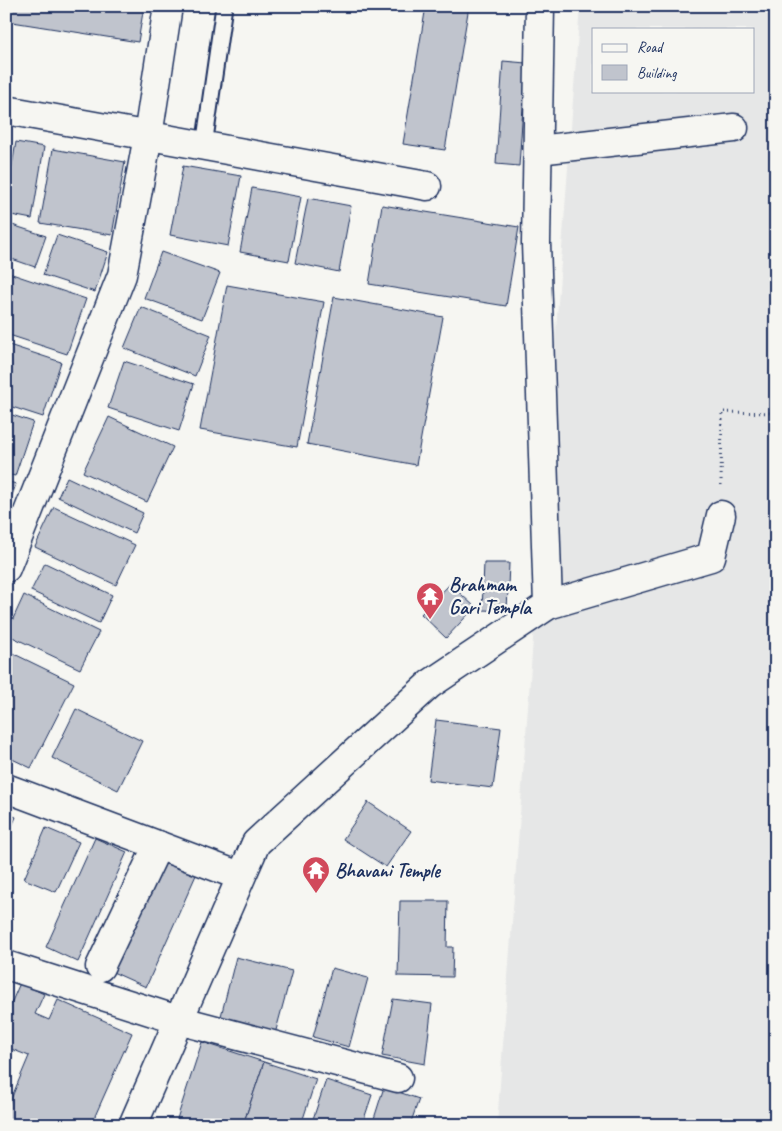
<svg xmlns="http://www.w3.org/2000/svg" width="782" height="1131" viewBox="0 0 782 1131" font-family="Caveat,sans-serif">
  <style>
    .built { fill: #e6e7e7; fill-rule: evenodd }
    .building { fill: #c0c4cd; stroke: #1b2f5e }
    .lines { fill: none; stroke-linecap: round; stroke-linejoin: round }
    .service-casing { stroke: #1b2f5e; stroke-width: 19 }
    .minor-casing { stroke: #1b2f5e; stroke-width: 31 }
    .path { stroke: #1b2f5e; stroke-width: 3; stroke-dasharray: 1 4; stroke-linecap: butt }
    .service { stroke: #f6f6f2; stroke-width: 15 }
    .minor { stroke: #f6f6f2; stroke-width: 28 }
    .labels { text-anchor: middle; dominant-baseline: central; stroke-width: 4.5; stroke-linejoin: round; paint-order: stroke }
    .poi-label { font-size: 20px; font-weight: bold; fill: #1b2f5e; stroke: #f6f6f2; text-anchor: start }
  </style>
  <rect width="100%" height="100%" fill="#f6f6f2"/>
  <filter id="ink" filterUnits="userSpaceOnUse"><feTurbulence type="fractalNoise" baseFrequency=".02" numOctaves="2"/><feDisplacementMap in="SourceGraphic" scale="10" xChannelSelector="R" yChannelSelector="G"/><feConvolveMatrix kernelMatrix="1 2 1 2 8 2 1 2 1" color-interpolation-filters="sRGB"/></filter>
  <g filter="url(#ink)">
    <path class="built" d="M 580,6 L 776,6 L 776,1125 L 497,1125 ZM 593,29 L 753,29 L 753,91 L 593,91 Z"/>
    <g class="building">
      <polygon points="7,6 144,6 138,42 6,21"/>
      <polygon points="426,6 469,6 445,150 403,144"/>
      <polygon points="503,61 526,63 519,166 496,164"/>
      <polygon points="6,138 9,139 6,158"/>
      <polygon points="16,142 44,147 32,219 6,214 6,201"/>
      <polygon points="53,149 125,162 112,235 40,223"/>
      <polygon points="183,166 241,176 228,246 170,235"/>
      <polygon points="252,188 301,197 289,261 240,252"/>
      <polygon points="308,198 351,206 339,272 295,263"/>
      <polygon points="382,205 519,227 506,306 369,284"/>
      <polygon points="6,223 46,236 35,267 6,257"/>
      <polygon points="57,235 108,252 95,292 43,275"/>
      <polygon points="161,252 220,273 202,319 144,298"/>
      <polygon points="6,272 86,299 67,354 6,334"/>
      <polygon points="227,285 324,302 297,447 200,430"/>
      <polygon points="334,297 443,317 416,465 307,444"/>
      <polygon points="141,307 211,335 195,376 124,348"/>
      <polygon points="6,344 61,362 43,417 6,405"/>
      <polygon points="124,361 194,384 179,431 108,408"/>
      <polygon points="6,413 33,422 15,476 6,474"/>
      <polygon points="109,417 173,447 147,502 83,472"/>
      <polygon points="67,477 143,513 134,533 58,497"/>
      <polygon points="6,481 16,484 6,512"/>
      <polygon points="54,507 135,545 116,585 35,547"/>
      <polygon points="45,563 112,595 99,623 31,591"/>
      <polygon points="484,563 509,563 507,611 482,610"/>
      <polygon points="450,584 475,607 446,638 421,614"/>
      <polygon points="24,595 99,632 80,669 6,634"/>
      <polygon points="6,650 74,683 31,768 6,756"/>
      <polygon points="76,709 142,741 118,790 52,758"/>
      <polygon points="436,720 501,728 493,788 428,780"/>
      <polygon points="368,802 411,831 386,867 343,839"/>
      <polygon points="6,813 16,817 6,840"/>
      <polygon points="46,828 79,842 56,892 24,879"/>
      <polygon points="95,838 127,852 78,962 46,947"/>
      <polygon points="156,857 196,875 146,987 106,969"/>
      <polygon points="400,901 448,901 447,947 453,947 452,977 398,976"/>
      <polygon points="236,957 292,971 275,1034 220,1020"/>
      <polygon points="332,968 368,978 349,1047 313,1037"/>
      <polygon points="20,983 44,994 35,1014 49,1020 58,1000 132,1033 91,1125 6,1125 6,1111 29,1056 6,1047 6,1015"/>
      <polygon points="393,999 432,1004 425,1064 382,1056"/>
      <polygon points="202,1042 264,1062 243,1125 175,1125"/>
      <polygon points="264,1062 316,1079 301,1125 243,1125"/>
      <polygon points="326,1080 372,1095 362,1125 311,1125"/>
      <polygon points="384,1087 419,1099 410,1125 372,1125"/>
    </g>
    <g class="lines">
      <g class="service-casing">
        <polyline id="service" points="204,146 224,6"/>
      </g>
      <g class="minor-casing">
        <g id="minor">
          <polyline points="6,110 427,186"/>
          <polyline points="538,150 734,128"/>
          <polyline points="6,568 122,275 148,136 168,6"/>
          <polyline points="548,605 711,557 721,515"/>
          <polyline points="6,788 240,876"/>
          <polyline points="6,965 178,1020 398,1078"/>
          <polyline points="100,967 158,845"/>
          <polyline points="133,1125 256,843 430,684 548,605 536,243 540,6"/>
        </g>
      </g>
      <polyline class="path" points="721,485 722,412 776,413"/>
      <use href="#service" class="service"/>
      <use href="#minor" class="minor"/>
    </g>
  </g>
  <defs>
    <g id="temple-pin" transform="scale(1.4375)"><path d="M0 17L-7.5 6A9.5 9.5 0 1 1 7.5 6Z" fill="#d1495b" stroke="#f6f6f2"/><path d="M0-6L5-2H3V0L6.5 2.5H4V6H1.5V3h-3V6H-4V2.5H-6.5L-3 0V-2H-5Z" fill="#fff"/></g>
  </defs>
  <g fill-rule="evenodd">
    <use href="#temple-pin" x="430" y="596"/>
    <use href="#temple-pin" x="316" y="870"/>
  </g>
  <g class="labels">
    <g class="poi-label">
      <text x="449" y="584">Brahmam<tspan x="449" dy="23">Gari Templa</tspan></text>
      <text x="335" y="870">Bhavani Temple</text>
    </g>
  </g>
  <rect width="782" height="1131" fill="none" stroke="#f6f6f2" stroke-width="25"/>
  <rect x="12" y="12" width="757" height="1106" fill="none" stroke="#1b2f5e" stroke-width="2" filter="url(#ink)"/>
  <rect x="592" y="28" width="162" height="65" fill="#f6f6f2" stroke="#9ea6b7"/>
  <rect x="602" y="44" width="25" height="8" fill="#f6f6f2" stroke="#9ea6b7"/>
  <text x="637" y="52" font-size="15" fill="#1b2f5e">Road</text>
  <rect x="602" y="65" width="25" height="15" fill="#c0c4cd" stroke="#9ea6b7"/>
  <text x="637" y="78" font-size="15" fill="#1b2f5e">Building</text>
</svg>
